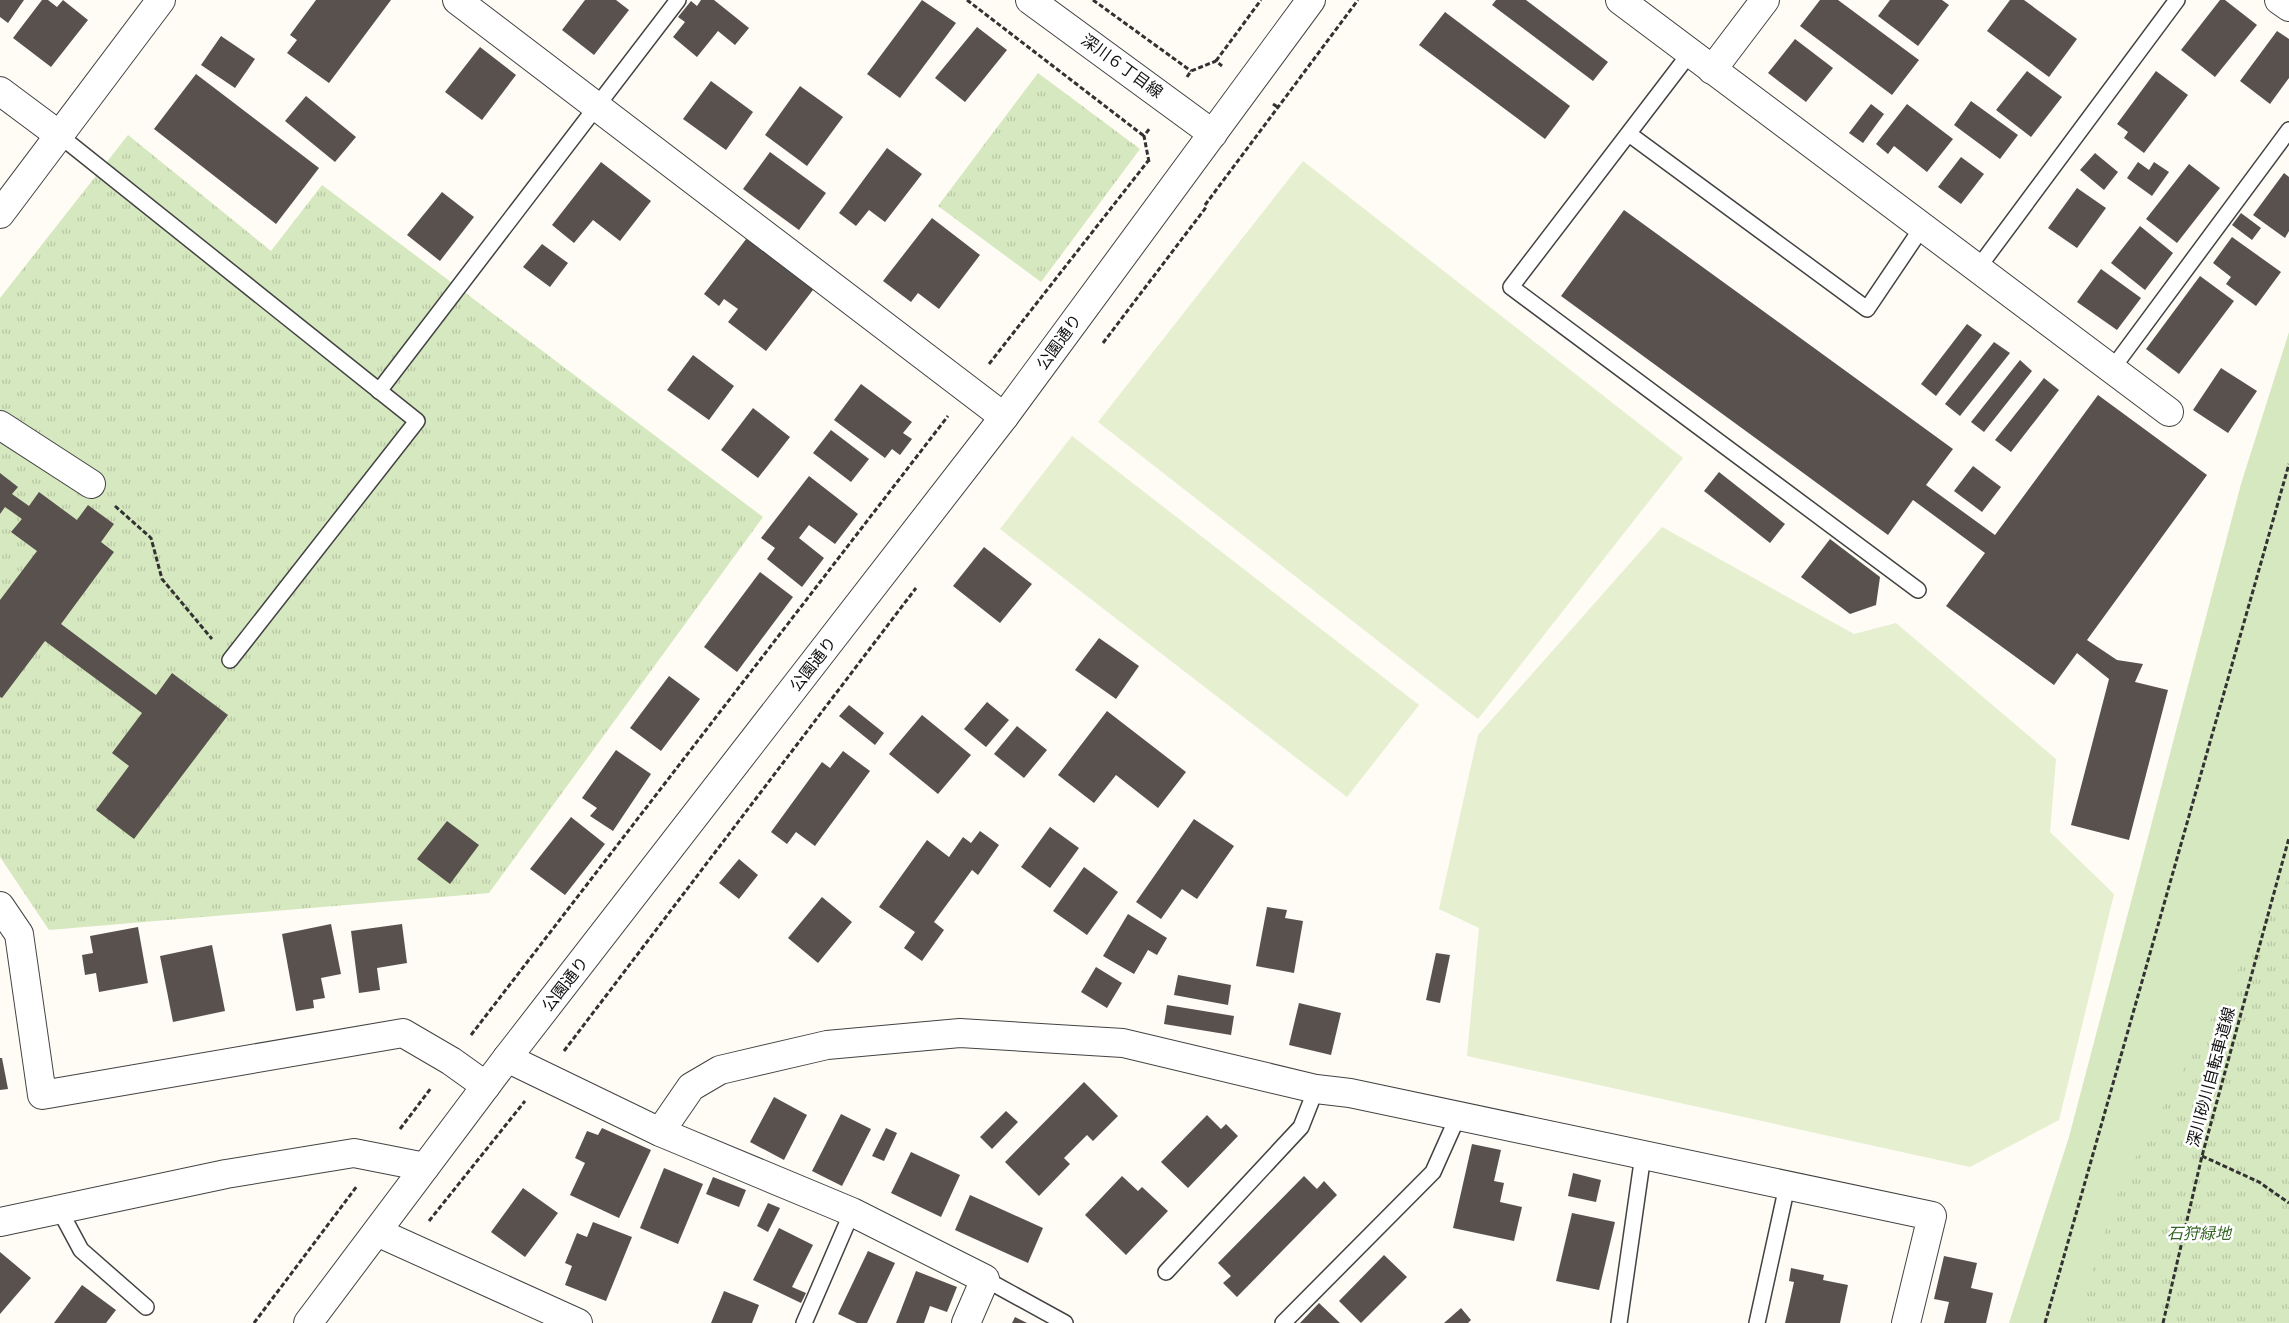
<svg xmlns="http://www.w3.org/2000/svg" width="2289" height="1323" viewBox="0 0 2289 1323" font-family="'Crimson Pro','Noto Sans JP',serif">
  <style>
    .grass { fill: #d6e8bf }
    .park { fill: url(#park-tufts) }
    .pitch { fill: #e6efd0 }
    .building { fill: #59514d }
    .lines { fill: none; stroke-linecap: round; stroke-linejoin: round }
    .service-casing { stroke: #434343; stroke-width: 18 }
    .minor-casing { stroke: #434343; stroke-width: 30 }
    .tertiary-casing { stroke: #434343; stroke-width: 30 }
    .path { stroke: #323232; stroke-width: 3; stroke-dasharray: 5 2.5; stroke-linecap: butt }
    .service { stroke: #fff; stroke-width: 15 }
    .minor { stroke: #fff; stroke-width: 28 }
    .tertiary { stroke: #fff; stroke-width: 28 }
    .labels { text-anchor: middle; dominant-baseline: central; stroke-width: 5; stroke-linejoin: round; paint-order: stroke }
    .street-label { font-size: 16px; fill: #101010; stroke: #fff }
    .park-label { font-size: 16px; font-style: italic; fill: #346524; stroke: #fff }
  </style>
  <defs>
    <pattern id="park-tufts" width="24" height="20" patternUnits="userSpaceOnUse" patternTransform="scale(1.25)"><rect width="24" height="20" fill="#d6e8bf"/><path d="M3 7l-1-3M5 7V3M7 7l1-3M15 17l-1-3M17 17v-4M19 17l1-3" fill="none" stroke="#b7c6a3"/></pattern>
  </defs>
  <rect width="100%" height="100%" fill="#fefcf5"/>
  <polygon class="grass" points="2289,332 2289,1285 2286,1323 2009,1323 2069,1137 2241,484"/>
  <g class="park">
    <polygon points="1038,73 1140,149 1041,282 938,206"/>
    <polygon points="128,135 271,251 322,185 763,517 489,893 49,930 0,857 0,298"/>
    <polygon points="2289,877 2289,1323 2075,1323 2120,1186"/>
  </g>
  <g class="pitch">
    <polygon points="1303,161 1683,458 1478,719 1098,422"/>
    <polygon points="1072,436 1419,705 1347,797 1000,529"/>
    <polygon points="1662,527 1854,634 1896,623 2056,759 2050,832 2114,894 2059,1120 1970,1167 1467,1056 1479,928 1439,909 1478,735"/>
  </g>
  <g class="building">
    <polygon points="0,0 24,0 8,23 0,17"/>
    <polygon points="42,0 48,0 57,7 63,0 88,20 51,67 13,38"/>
    <polygon points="316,0 391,0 329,83 287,53 297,40 290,35"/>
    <polygon points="585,0 616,0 629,10 594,55 562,30"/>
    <polygon points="701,0 714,0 749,28 735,45 718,31 697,57 673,37 685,22 678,17 691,1 697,6"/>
    <polygon points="922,0 956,23 900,98 867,74"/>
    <polygon points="1496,0 1526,0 1608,62 1593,81 1492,5"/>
    <polygon points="1820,0 1838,0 1919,60 1892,95 1800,26"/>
    <polygon points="1890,0 1942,0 1949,5 1918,46 1878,16"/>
    <polygon points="2010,0 2024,0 2077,39 2049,77 1987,31"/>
    <polygon points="2220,0 2225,0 2257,25 2215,77 2181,50"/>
    <polygon points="1445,12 1570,106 1545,139 1419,45"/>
    <polygon points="977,27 1007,50 965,102 935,78"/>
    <polygon points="2277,31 2289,39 2289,78 2270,104 2240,81"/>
    <polygon points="221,36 255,59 235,88 201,65"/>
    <polygon points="1795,39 1833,68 1806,102 1768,73"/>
    <polygon points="480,47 516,75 482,120 445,92"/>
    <polygon points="2027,71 2062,97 2031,137 1996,110"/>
    <polygon points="2156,71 2188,95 2144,153 2124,138 2128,132 2117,124"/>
    <polygon points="196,74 319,168 276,224 154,129"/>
    <polygon points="711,81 753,112 726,150 683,119"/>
    <polygon points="800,86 843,117 807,166 765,135"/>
    <polygon points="306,96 356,137 335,162 285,121"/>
    <polygon points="1971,101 2018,135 2000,159 1954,125"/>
    <polygon points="1871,104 1884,114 1863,143 1849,133"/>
    <polygon points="1907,104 1953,139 1927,172 1894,146 1888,154 1876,144"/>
    <polygon points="887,148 922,174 885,222 869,210 856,226 839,213"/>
    <polygon points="770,152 826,193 799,230 743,189"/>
    <polygon points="2095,153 2118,172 2104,190 2080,170"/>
    <polygon points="1961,157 1984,174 1961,204 1938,187"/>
    <polygon points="601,162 651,201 620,241 593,220 574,243 552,225"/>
    <polygon points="2138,162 2149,170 2154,162 2169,172 2152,196 2127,178"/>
    <polygon points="2189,164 2220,188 2177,243 2146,219"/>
    <polygon points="2284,173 2289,177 2289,231 2285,238 2253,215"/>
    <polygon points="2077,188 2106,208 2077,248 2048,228"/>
    <polygon points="442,192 474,217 440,261 407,235"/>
    <polygon points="1624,210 1953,449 1926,485 1995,535 2098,395 2207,475 2087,640 2117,660 2143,664 2135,682 2168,690 2129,840 2071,825 2109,679 2077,653 2054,685 1946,606 1985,553 1913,500 1888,535 1561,296"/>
    <polygon points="2241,213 2261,228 2252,240 2232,225"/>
    <polygon points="932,218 980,255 939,309 918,293 911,302 883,281"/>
    <polygon points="2140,226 2173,253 2145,290 2111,263"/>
    <polygon points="750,234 816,286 766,351 728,322 738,309 724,299 719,306 704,294"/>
    <polygon points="2232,237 2281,272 2256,306 2226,284 2231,277 2213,263"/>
    <polygon points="542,244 568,263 550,287 523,267"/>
    <polygon points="2101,269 2141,298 2117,330 2077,302"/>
    <polygon points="2200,276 2234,301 2179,374 2146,349"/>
    <polygon points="1967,324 1982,335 1936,396 1921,384"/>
    <polygon points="1994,342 2010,353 1960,416 1945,404"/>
    <polygon points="693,355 734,386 709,420 667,390"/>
    <polygon points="2020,360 2032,371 1984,432 1971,422"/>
    <polygon points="2221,368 2257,391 2228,433 2193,410"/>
    <polygon points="2044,378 2059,390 2011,452 1995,440"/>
    <polygon points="861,384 912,422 903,433 912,439 900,455 892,449 885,458 834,420"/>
    <polygon points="753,408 790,437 758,478 721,450"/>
    <polygon points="831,430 869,459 851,482 813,453"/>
    <polygon points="1973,466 2001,487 1982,512 1954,491"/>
    <polygon points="1719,472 1785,524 1770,543 1704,491"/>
    <polygon points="0,473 18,487 12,494 29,506 39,492 77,520 88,505 114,524 101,542 114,552 61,624 156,695 172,673 228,715 134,839 96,810 129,766 112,753 142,713 45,641 2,698 0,697 0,600 37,551 11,532 22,519 5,507 0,514"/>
    <polygon points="809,476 858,514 835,544 809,525 799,538 824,558 802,587 767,559 775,548 761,538"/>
    <polygon points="1830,539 1880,577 1876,605 1850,614 1801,577"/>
    <polygon points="984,547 1032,584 1000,623 953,586"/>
    <polygon points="760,572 793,597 737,672 704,647"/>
    <polygon points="1099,638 1139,666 1116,699 1075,670"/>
    <polygon points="669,676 700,699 661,751 630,728"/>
    <polygon points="987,702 1009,720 986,747 964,729"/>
    <polygon points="849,705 884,733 875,745 839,716"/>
    <polygon points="1107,711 1186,772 1158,808 1116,775 1094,803 1058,775"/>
    <polygon points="922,715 971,755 938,794 889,754"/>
    <polygon points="1017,726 1047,750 1024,778 994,754"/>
    <polygon points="616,750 651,774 613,831 590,816 597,808 582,798"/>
    <polygon points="843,751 870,771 815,846 796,832 787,844 771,832 822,762 830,768"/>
    <polygon points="571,817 605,844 565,895 530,869"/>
    <polygon points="1194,819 1234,846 1197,899 1182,889 1161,919 1136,902"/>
    <polygon points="447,821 479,845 450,884 417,859"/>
    <polygon points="1050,827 1079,848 1050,888 1021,867"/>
    <polygon points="980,831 999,845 978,875 972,870 934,922 944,930 922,961 904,948 915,932 879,907 927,840 949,857 963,837 971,843"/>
    <polygon points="739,859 758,875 739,899 719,883"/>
    <polygon points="1084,867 1118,892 1087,935 1053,911"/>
    <polygon points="822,897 852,922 818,963 788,938"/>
    <polygon points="1267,907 1287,910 1285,918 1303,921 1294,973 1256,966"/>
    <polygon points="1128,914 1167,938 1157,955 1148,950 1134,974 1103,956"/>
    <polygon points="331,924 341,974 321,978 325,998 313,1000 314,1008 296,1011 282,934"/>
    <polygon points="402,924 407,963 377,968 380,990 359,993 351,931"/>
    <polygon points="138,927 148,983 99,992 96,973 85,975 82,955 93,953 90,936"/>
    <polygon points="212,945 225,1011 173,1022 160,956"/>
    <polygon points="1436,953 1450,955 1440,1003 1426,1000"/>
    <polygon points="1096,967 1122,983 1107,1008 1081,992"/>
    <polygon points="1178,975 1231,985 1228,1005 1174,995"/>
    <polygon points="1299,1003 1341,1013 1331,1055 1289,1045"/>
    <polygon points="1167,1005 1234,1016 1231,1035 1164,1024"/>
    <polygon points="0,1058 2,1058 8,1089 0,1090"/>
    <polygon points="1084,1082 1118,1116 1093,1141 1087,1135 1064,1158 1070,1164 1039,1196 1005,1162"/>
    <polygon points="774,1097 807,1115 784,1160 750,1142"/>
    <polygon points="1006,1111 1018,1122 992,1149 980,1137"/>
    <polygon points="841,1114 871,1129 842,1186 812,1171"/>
    <polygon points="1207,1115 1221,1129 1226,1124 1238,1136 1188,1188 1161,1162"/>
    <polygon points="602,1128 651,1150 619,1218 570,1195 585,1163 575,1158 587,1131 598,1135"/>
    <polygon points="886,1128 897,1133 884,1161 872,1156"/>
    <polygon points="1472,1144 1501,1150 1494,1181 1504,1183 1500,1202 1522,1207 1514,1241 1453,1228"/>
    <polygon points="911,1152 960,1175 941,1217 891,1193"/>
    <polygon points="664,1168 703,1184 678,1244 640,1228"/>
    <polygon points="1573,1173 1601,1180 1596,1202 1568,1196"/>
    <polygon points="1122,1176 1138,1191 1142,1187 1168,1211 1126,1255 1085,1215"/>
    <polygon points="1304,1176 1317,1189 1324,1181 1337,1195 1237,1297 1223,1283 1231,1276 1218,1263"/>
    <polygon points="713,1177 746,1190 739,1207 706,1194"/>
    <polygon points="523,1188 558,1213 525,1257 491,1232"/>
    <polygon points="970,1195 1043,1228 1028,1263 955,1230"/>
    <polygon points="768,1203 780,1208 768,1232 757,1226"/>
    <polygon points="1572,1213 1615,1222 1599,1290 1556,1281"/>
    <polygon points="593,1222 632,1237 606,1301 565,1285 572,1266 565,1263 577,1233 587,1237"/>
    <polygon points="779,1228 813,1245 792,1287 806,1293 801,1303 753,1280"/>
    <polygon points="868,1251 895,1263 867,1323 857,1323 838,1314"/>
    <polygon points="0,1252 31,1278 0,1314"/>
    <polygon points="1384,1255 1407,1277 1361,1323 1339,1301"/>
    <polygon points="1944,1256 1977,1263 1971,1288 1993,1293 1986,1323 1944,1323 1949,1302 1934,1299"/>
    <polygon points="1791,1268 1824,1275 1823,1280 1848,1285 1840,1323 1785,1323 1794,1282 1789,1281"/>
    <polygon points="916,1271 957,1287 947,1312 930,1306 924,1323 896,1323"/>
    <polygon points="82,1285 116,1310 106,1323 54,1323"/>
    <polygon points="724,1291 759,1305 752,1323 711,1323"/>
    <polygon points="1319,1303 1340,1323 1300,1323"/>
    <polygon points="1461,1308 1471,1320 1468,1323 1444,1323"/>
    <polygon points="1015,1317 1027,1323 1012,1323"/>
  </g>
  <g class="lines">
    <g class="service-casing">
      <g id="service">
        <polyline points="1690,53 1511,287 1918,590"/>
        <polyline points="1629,134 1867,309 1923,226"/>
        <polyline points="59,135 417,421 230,660"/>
        <polyline points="1978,268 2177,0"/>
        <polyline points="2112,369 2289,130"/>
        <polyline points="379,391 678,0"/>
        <polyline points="59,1209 81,1250 146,1307"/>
        <polyline points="1166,1272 1301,1127 1316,1089"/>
        <polyline points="985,1279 1065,1323"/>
        <polyline points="804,1323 852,1212"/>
        <polyline points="1283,1323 1433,1172 1458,1116"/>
        <polyline points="1619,1323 1643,1155"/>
        <polyline points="1757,1323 1787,1186"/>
      </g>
    </g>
    <g class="minor-casing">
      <g id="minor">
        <polyline points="457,0 1004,417"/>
        <polyline points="1620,0 2169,412"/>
        <polyline points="2279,0 2289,7"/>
        <polyline points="1712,70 1765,0"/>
        <polyline points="0,425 91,484"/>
        <polyline points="0,906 19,934 42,1095 403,1033 451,1061 486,1086"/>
        <polyline points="507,1058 660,1132 852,1212 985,1279 966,1323"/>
        <polyline points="660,1132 691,1087 720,1070 827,1045 960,1033 1123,1043 1316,1089 1350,1093 1932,1216 1906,1323"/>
        <polyline points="0,1222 226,1174 354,1153 425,1167"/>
        <polyline points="377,1232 578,1323"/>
      </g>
    </g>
    <g class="tertiary-casing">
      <g id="tertiary">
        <polyline points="1030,0 1213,134"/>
        <polyline points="0,91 59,135"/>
        <polyline points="0,214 161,0"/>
        <polyline points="308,1323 507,1058 1004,417 1311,0"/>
      </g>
    </g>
    <g class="path">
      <polyline points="967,0 1144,136"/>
      <polyline points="1093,0 1191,71"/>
      <polyline points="1216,61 1261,0"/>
      <polyline points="1187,77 1191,71 1216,61 1222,66"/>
      <polyline points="1273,104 1279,108"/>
      <polyline points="1149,162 1144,136 1150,128"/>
      <polyline points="1205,205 1358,0"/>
      <polyline points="1103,343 1207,206"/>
      <polyline points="989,364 1148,161"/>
      <polyline points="115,506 151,538 162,579 212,639"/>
      <polyline points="471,1035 948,416"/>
      <polyline points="564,1051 916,588"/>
      <polyline points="400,1129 431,1088"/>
      <polyline points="2202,1156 2259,1182 2289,1203"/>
      <polyline points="429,1221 525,1101"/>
      <polyline points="254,1323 357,1186"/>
      <polyline points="2045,1323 2289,464"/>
      <polyline points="2163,1323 2202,1156 2289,838"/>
    </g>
    <use href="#service" class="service"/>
    <use href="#minor" class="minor"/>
    <use href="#tertiary" class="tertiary"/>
  </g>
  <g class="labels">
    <g class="street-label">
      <text transform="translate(1122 66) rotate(36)">深川６丁目線</text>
      <text transform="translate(1059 342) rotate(-54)">公園通り</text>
      <text transform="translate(813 664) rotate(-52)">公園通り</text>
      <text transform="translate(565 984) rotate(-52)">公園通り</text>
      <text transform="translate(2211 1077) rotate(-75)">深川砂川自転車道線</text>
    </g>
    <g class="park-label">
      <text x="2199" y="1233">石狩緑地</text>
    </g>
  </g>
</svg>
